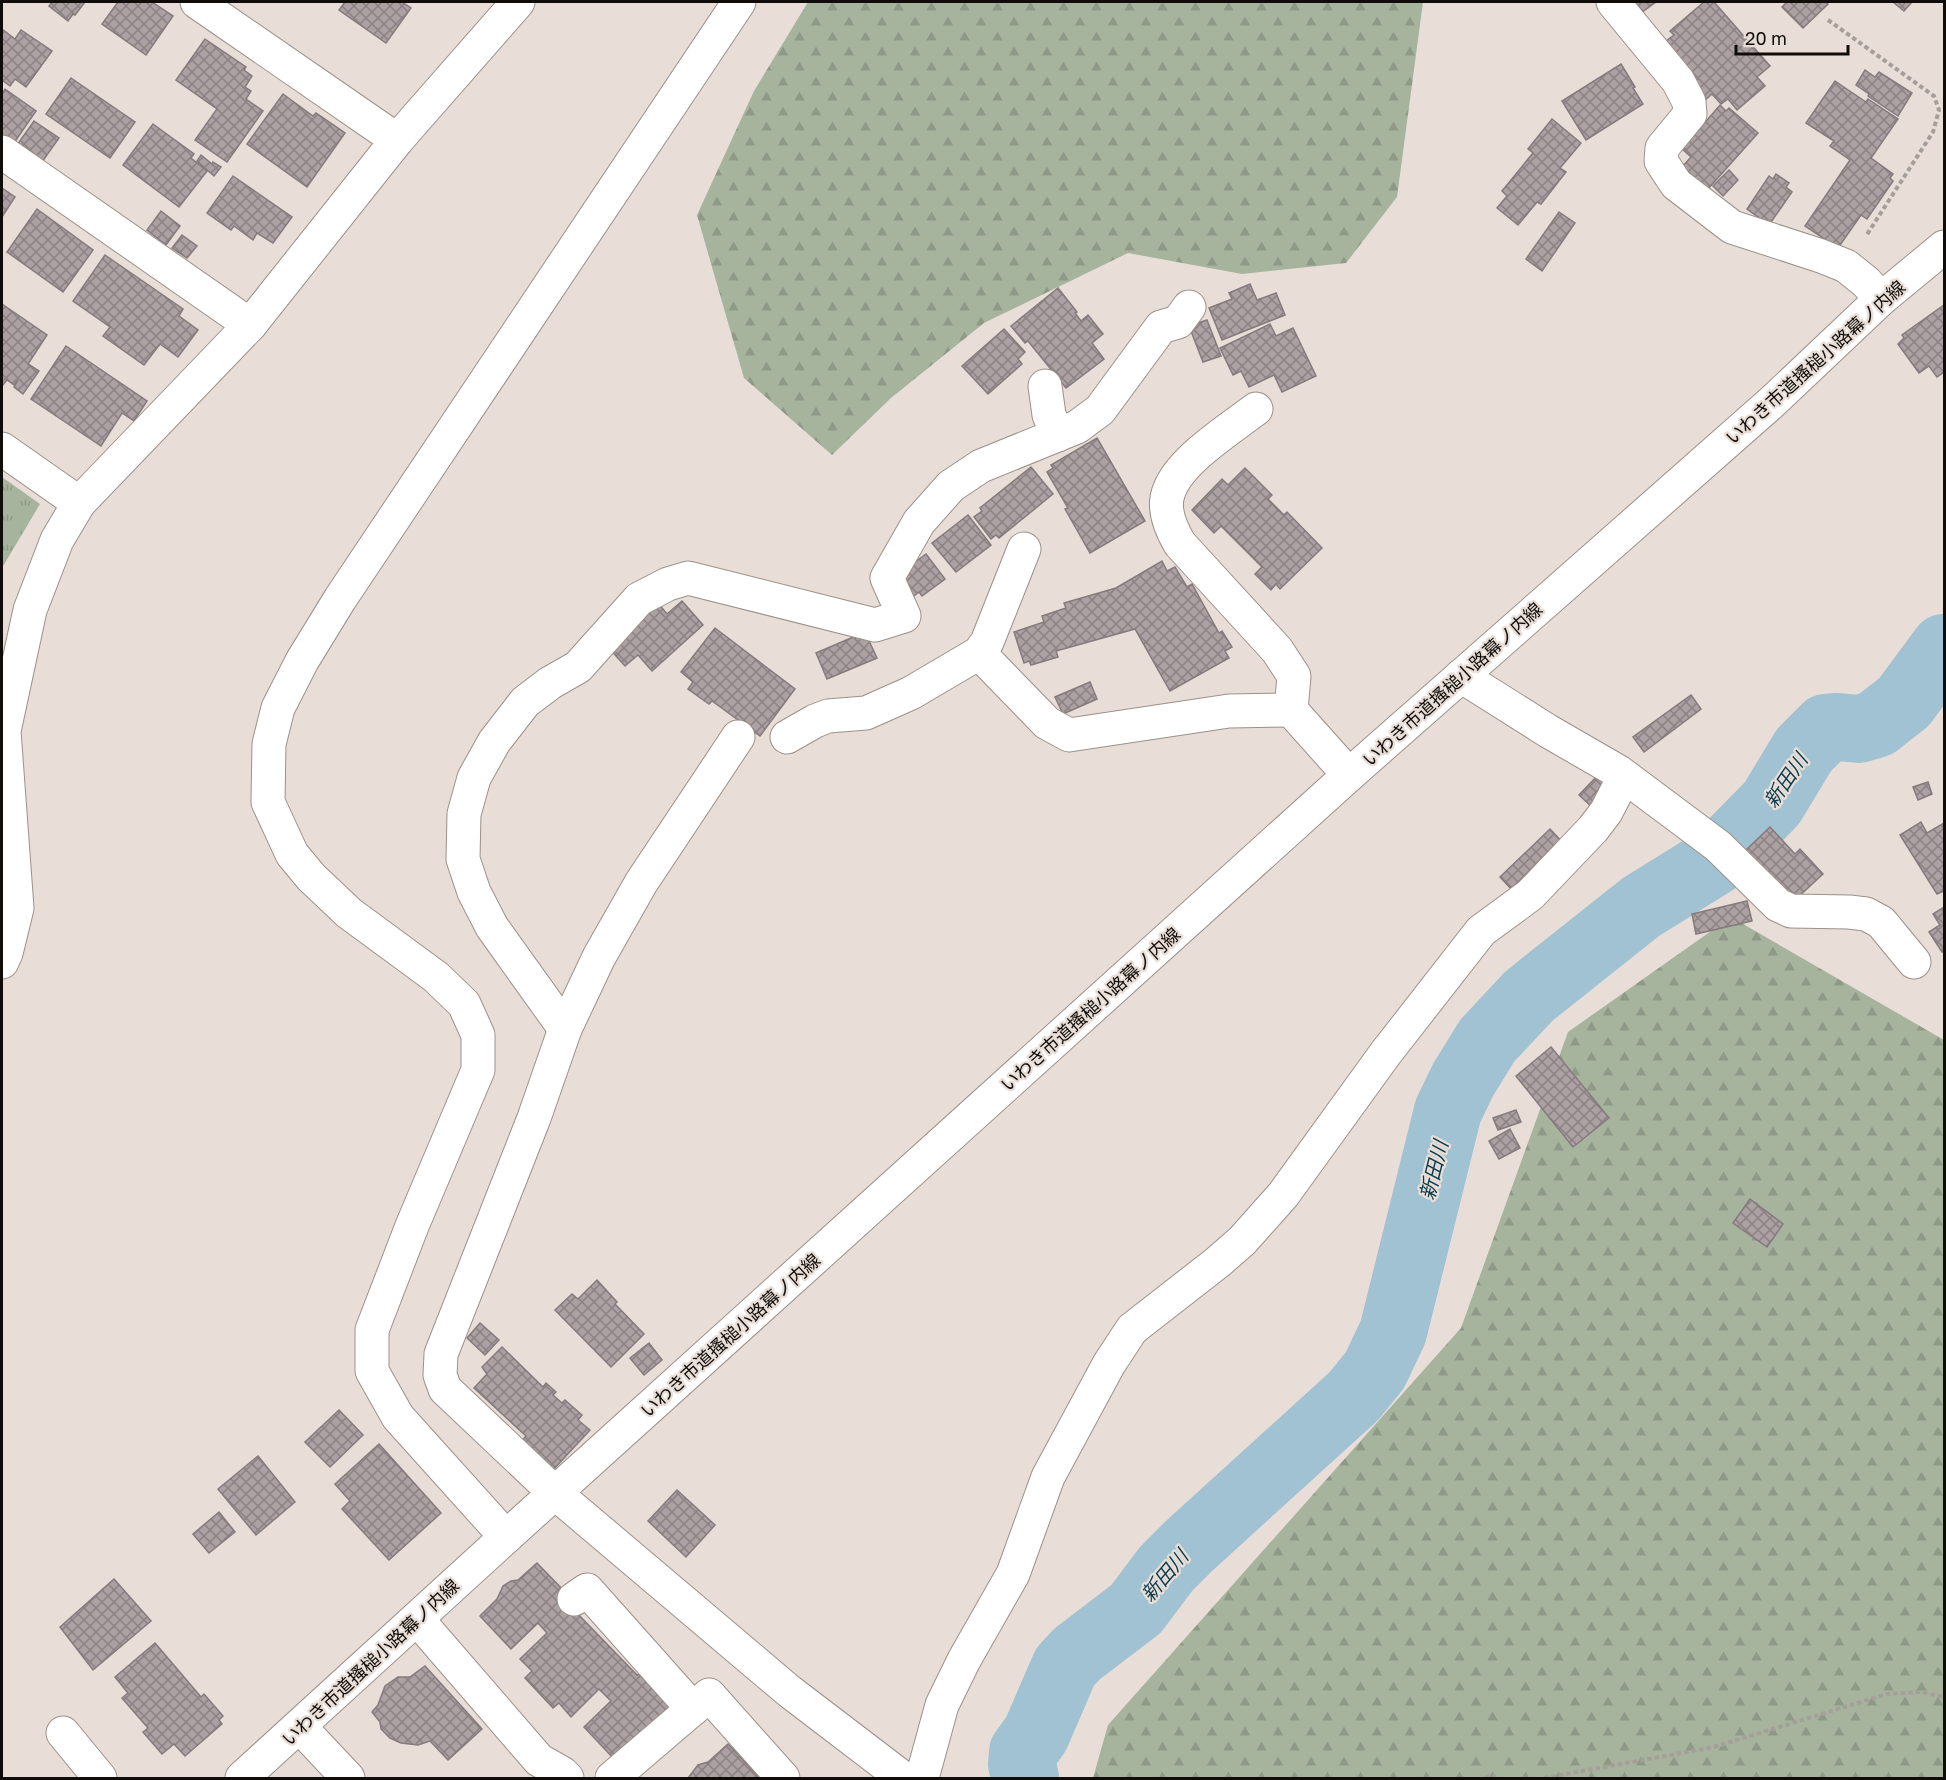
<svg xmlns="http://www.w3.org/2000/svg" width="1946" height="1780" viewBox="0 0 1946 1780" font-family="'Golos Text','Noto Sans JP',sans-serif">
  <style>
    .grass { fill: url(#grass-tufts) }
    .forest { fill: url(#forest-firs) }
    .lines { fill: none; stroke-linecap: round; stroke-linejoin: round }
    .river { stroke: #a0c2d2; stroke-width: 68 }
    .building { fill: url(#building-cross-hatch); stroke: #857a7d; stroke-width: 1.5 }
    .minor-casing { stroke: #9b918a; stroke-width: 35 }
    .path { stroke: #a69e98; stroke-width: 4; stroke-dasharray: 4.5 3; stroke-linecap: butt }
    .minor { stroke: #fff; stroke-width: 33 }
    .labels { text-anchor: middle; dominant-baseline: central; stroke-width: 4.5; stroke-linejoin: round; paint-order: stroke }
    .street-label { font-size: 18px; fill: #0f0c09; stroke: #e8ded7 }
    .water-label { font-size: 20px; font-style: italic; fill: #0b3c4e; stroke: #e8ded7 }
  </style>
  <defs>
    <pattern id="grass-tufts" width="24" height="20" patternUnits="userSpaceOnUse" patternTransform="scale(1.5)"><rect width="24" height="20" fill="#a6b49e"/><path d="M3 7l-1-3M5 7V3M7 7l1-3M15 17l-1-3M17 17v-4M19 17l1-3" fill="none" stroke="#8e9a87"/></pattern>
    <pattern id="forest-firs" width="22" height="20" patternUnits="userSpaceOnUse" patternTransform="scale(1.5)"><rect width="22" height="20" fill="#a6b49e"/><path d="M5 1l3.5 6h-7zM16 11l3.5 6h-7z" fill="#8e9a87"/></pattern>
    <pattern id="building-cross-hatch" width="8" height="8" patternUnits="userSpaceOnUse" patternTransform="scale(1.5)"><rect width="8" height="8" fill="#aca0a3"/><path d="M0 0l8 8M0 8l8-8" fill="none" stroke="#8a8183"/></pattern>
  </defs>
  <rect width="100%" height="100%" fill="#e8ded7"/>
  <polygon class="grass" points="2,477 40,504 2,568"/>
  <g class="forest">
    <polygon points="808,2 1423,2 1397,197 1346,263 1242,274 1128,253 984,323 891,398 832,455 744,378 697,215 754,91"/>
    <polygon points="1731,917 1944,1040 1944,1778 1093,1778 1108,1725 1461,1328 1568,1032"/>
  </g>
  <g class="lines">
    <polyline class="river" points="1025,1778 1022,1764 1023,1752 1036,1734 1065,1667 1077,1654 1136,1609 1166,1569 1189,1546 1354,1396 1375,1370 1393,1332 1448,1111 1463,1080 1487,1041 1529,996 1641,907 1715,861 1772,803 1804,750 1826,728 1838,727 1859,729 1876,724 1904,702 1944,648"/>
  </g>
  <g class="building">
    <polygon points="52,2 85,2 75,15 73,14 68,21 49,6"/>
    <polygon points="118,2 152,2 173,16 146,55 102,24"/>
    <polygon points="345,2 402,2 411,8 386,43 339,10"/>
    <polygon points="1621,2 1656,2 1634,18"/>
    <polygon points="1704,2 1714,2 1770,66 1757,77 1765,86 1737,110 1728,99 1721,104 1712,94 1704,101 1662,44 1674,35 1670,31"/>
    <polygon points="1787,2 1825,2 1828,4 1803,28 1782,7"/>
    <polygon points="1893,2 1912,2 1904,11"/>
    <polygon points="2,29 15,39 21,30 52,51 26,87 15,79 10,86 2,80"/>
    <polygon points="205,39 246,67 244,70 252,76 245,87 251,91 246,99 263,111 227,162 195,140 217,109 176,80"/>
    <polygon points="1621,64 1635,87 1633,88 1643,104 1586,140 1562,101"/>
    <polygon points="1865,70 1875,77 1879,72 1912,93 1898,116 1868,96 1869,94 1856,85"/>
    <polygon points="71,78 135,122 110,158 46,114"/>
    <polygon points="1835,81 1866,102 1868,99 1898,119 1871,158 1893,174 1890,178 1893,181 1867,219 1861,215 1838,248 1805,226 1850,160 1830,146 1834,141 1806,123"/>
    <polygon points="5,89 36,111 14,143 2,135 2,94"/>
    <polygon points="283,94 313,116 316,113 345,133 307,187 247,144"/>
    <polygon points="1720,105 1726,111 1729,108 1758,133 1708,189 1682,167 1691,157 1682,149"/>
    <polygon points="1552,119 1581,143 1560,168 1566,172 1541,204 1537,202 1518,225 1497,208 1507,196 1502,191 1533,153 1528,149"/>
    <polygon points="34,121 59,138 42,162 17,145"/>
    <polygon points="153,124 194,154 191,158 207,171 179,207 123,165"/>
    <polygon points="201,155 212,164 213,162 221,167 214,176 197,161"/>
    <polygon points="1729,170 1738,180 1723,196 1713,186"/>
    <polygon points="1776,174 1789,183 1786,187 1792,192 1769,225 1747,209 1769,176 1773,179"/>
    <polygon points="233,176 292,217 273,243 257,233 253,240 234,226 231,230 207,213"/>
    <polygon points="2,188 15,197 2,217"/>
    <polygon points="37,209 93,250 63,292 7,252"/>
    <polygon points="161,211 180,226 166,245 147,230"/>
    <polygon points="1559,212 1575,223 1542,271 1526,259"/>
    <polygon points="182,235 197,246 187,258 172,248"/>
    <polygon points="105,255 183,309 179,316 198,330 178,357 160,344 144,365 103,336 110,327 73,301"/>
    <polygon points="1250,284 1257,300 1276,293 1285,315 1222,340 1209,308 1232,299 1229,293"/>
    <polygon points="1058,288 1077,312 1075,313 1081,321 1088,315 1103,334 1092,343 1104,359 1066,388 1028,341 1025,343 1011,326"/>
    <polygon points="2,304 47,335 28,364 39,371 23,394 14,387 18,380 14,385 7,380 2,386"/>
    <polygon points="1944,305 1944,372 1937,377 1929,366 1919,373 1898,344 1904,338 1902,335"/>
    <polygon points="1207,320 1221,356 1203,362 1189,326"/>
    <polygon points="1270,324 1276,336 1293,328 1316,376 1282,392 1274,375 1249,387 1241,371 1233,375 1220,348"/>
    <polygon points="1004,329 1025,352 1018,359 1022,364 988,394 962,366"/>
    <polygon points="66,346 147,401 134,421 122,413 101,446 31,399"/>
    <polygon points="1097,438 1145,521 1090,553 1065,509 1068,508 1047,472 1053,468 1051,465"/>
    <polygon points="1031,467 1053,494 999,538 996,535 991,539 974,517 982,511 980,508"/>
    <polygon points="1245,468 1272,495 1268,499 1284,515 1287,512 1322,548 1280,589 1276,584 1271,590 1255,574 1262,567 1221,526 1214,533 1192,510 1222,479 1228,485"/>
    <polygon points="968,515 991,545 956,572 932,543"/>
    <polygon points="926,554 945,579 922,596 919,592 910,599 894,578"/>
    <polygon points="1162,561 1167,571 1175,567 1187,587 1192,584 1219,633 1222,631 1232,647 1225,651 1229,658 1170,691 1135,629 1056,651 1058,657 1031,665 1029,661 1024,663 1014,632 1044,622 1042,616 1066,608 1064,603 1116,588"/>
    <polygon points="682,601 703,625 652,671 638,655 625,666 608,647 658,603 667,614"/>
    <polygon points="715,628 795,689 760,736 712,701 709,704 688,689 693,682 681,672"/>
    <polygon points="865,632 877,658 827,679 816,653"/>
    <polygon points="1090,682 1097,699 1063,714 1055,697"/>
    <polygon points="1691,695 1701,709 1644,752 1633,737"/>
    <polygon points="1598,775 1611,788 1593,808 1579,795"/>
    <polygon points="1928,782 1932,794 1918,800 1913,787"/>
    <polygon points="1921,822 1927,833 1944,823 1944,891 1937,894 1900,835"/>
    <polygon points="1770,827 1795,854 1800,849 1823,874 1796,899 1744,852"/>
    <polygon points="1550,829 1564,844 1514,892 1500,877"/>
    <polygon points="1747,901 1752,921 1696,934 1692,914"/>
    <polygon points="1944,907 1944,951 1942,952 1929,932 1940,925 1933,914"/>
    <polygon points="1551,1047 1609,1118 1573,1147 1516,1076"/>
    <polygon points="1516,1110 1521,1122 1498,1130 1493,1118"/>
    <polygon points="1510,1129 1520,1148 1499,1159 1489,1141"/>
    <polygon points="1750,1199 1783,1224 1767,1247 1733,1223"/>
    <polygon points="597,1280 617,1302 615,1304 644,1334 611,1367 555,1310 572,1294 578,1299"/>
    <polygon points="480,1323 499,1340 485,1355 467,1338"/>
    <polygon points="649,1343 662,1360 644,1375 630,1358"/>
    <polygon points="502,1347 543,1387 546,1383 556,1392 553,1395 562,1403 565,1400 582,1415 578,1420 590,1430 553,1470 522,1441 526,1436 474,1388 487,1374 482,1367"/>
    <polygon points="339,1410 363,1435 330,1467 305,1442"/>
    <polygon points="379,1444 441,1513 389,1560 342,1509 350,1501 335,1484"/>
    <polygon points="258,1456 295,1502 256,1535 218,1489"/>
    <polygon points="677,1490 715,1525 686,1557 648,1521"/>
    <polygon points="219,1512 235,1532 209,1553 193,1534"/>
    <polygon points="537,1563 568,1595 574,1610 637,1675 639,1674 670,1707 615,1760 584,1727 611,1701 599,1689 571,1717 559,1703 553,1708 525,1678 532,1671 520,1659 547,1633 538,1623 511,1649 480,1616 497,1599 503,1586 511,1581 518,1580"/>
    <polygon points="114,1579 151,1621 93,1670 60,1627"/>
    <polygon points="155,1643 201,1697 204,1694 223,1716 219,1720 222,1724 185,1756 174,1744 162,1754 143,1732 148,1728 122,1698 128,1693 115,1677"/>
    <polygon points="425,1666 482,1729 448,1760 430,1741 418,1745 401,1743 390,1738 381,1729 380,1722 372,1712 378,1705 385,1686 398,1677 410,1677"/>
    <polygon points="728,1744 759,1777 757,1778 688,1778 698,1765 708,1762"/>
  </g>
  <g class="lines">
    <g class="minor-casing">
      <g id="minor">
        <polyline points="197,2 397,140"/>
        <polyline points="1613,2 1678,81 1689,102 1690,114 1662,148 1661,161 1676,184 1732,227 1821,256 1846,266 1866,282 1881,299"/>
        <polyline points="2,152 250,325"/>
        <polyline points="1045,386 1049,415 1058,435"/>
        <path d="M 1256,409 C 1230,429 1180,460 1169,491 C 1162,508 1171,529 1180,544 L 1277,650 L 1294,676 L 1291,710 L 1349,775"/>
        <polyline points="2,449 79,503"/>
        <polyline points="979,653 1047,723 1069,735 1229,711 1291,710"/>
        <polyline points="1461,676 1548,731 1619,772 1718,846 1778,905 1791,911 1849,912 1866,914 1881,922 1914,962"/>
        <polyline points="738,737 641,883 599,957 565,1029 534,1118 441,1354 440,1375 445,1389 555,1493 789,1691 903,1778"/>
        <polyline points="787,737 815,721 828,716 866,713 911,693 979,653 987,642 1024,549"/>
        <polyline points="2,962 6,953 17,908 4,731 30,610 57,540 79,503 250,325 397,140 518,2"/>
        <polyline points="565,1029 492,927 474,892 463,859 464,814 474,778 494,742 525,702 550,683 578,667 639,599 668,584 688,578 875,625 904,616 887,578 919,522 951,486 981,466 1077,427 1100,410 1161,327 1178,322 1189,307"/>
        <polyline points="506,1537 398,1417 372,1371 372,1330 412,1226 478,1070 478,1035 464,1004 436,977 349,913 311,877 292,854 268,802 269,744 278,708 302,661 340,599 739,2"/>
        <polyline points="574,1599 587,1590 693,1709"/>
        <polyline points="417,1619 539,1760 562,1773 567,1778"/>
        <polyline points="300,1727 348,1778"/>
        <polyline points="63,1733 100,1778"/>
        <polyline points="242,1778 506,1537 1349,775 1771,403 1881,299 1944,247"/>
        <polyline points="612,1778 709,1695 783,1778"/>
        <polyline points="922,1778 942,1705 964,1660 1013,1574 1048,1477 1109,1364 1132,1329 1218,1262 1242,1241 1283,1195 1385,1054 1481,931 1530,895 1593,829 1606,812 1624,777"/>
      </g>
    </g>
    <g class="path">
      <polyline points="1828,20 1934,96 1939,110 1933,132 1866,236"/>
      <polyline points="1485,1778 1489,1776 1499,1778"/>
      <polyline points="1544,1778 1714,1747 1887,1694 1920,1692 1944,1697"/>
    </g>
    <use href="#minor" class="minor"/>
  </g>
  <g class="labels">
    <g class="street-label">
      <text transform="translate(1815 362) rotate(-42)">いわき市道搔槌小路幕ノ内線</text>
      <text transform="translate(1452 684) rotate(-42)">いわき市道搔槌小路幕ノ内線</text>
      <text transform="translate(1090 1009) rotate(-42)">いわき市道搔槌小路幕ノ内線</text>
      <text transform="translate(730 1335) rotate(-42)">いわき市道搔槌小路幕ノ内線</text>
      <text transform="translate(370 1662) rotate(-43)">いわき市道搔槌小路幕ノ内線</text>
    </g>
    <g class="water-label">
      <text transform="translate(1785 780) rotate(-56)">新田川</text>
      <text transform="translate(1433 1170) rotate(-76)">新田川</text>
      <text transform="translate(1164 1575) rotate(-50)">新田川</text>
    </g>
  </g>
  <rect width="1946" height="1780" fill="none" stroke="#0f0c09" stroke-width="6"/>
  <path d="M1736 45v9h112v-9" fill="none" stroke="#0f0c09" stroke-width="3"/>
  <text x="1745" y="45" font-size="18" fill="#0f0c09" stroke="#e8ded7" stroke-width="4.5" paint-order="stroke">20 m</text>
</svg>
